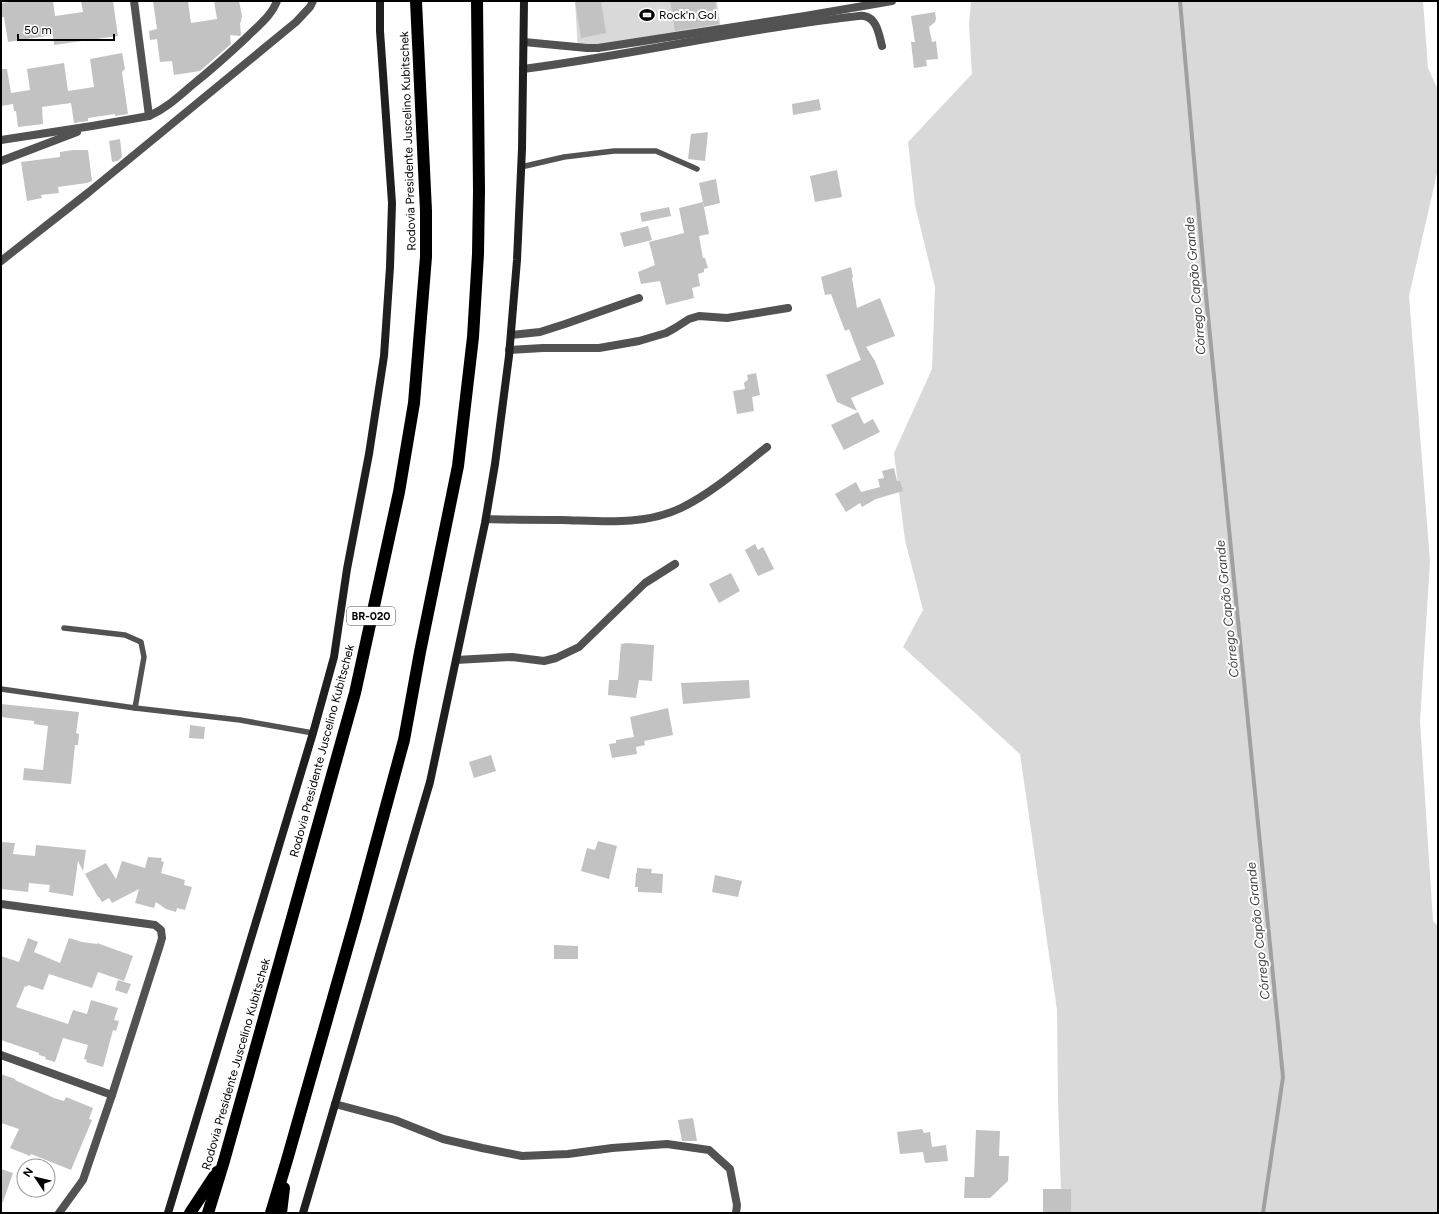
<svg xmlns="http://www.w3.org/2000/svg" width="1439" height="1214" viewBox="0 0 1439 1214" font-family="Figtree,sans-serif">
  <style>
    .green { fill: #d9d9d9 }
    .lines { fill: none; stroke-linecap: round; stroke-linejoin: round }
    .stream { stroke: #a0a0a0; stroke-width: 4 }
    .building { fill: #c2c2c2 }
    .lane { stroke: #525252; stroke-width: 5.5 }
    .street { stroke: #525252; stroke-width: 8 }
    .secondary { stroke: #1f1f1f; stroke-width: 8 }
    .highway { stroke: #000; stroke-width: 12 }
    .labels { text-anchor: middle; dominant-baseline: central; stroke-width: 4; stroke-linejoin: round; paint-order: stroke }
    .shield { fill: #fff; stroke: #4c4c4c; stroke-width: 1 }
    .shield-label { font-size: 11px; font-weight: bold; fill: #000 }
    .poi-label { font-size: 12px; fill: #000; stroke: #fff; text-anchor: start }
    .street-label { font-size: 12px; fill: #000; stroke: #fff }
    .water-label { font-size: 13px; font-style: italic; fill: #414141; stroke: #fff }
  </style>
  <rect width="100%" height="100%" fill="#fff"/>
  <g class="green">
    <polygon points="575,1 717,1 721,30 644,46 578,51"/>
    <polygon points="971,1 1423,1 1428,68 1438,90 1438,169 1409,296 1430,561 1420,721 1433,921 1438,926 1438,1213 1052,1213 1061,1193 1058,1100 1057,1010 1020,754 903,647 923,610 905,540 894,453 932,369 935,287 915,205 908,142 972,74 969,24"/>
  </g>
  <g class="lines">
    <polyline class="stream" points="1180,1 1206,295 1283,1077 1263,1213"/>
  </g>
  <g class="building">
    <polygon points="17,1 53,1 55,16 83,12 81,1 113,1 118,36 54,45 53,35 8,42 4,17 1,17 1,3"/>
    <polygon points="153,1 188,1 191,23 217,19 214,1 239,1 242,16 241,22 240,23 241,35 240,36 230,35 231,44 200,71 174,75 172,61 160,62 157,39 150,40 149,31 157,29"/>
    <polygon points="575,1 601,1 606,33 581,38"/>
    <polygon points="670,1 715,1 719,24 675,31"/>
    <polygon points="935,12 936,19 935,22 929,27 932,42 936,41 938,59 926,60 927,66 914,68 911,42 915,42 911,16"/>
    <polygon points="122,53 125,69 122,72 128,114 115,116 115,114 88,118 88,121 74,123 71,103 42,107 43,124 18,127 16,111 14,111 13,104 1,106 1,69 7,69 11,93 30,90 27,69 64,63 68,91 94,87 90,59"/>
    <polygon points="819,99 821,110 793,115 792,104"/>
    <polygon points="708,132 705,161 688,159 691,134"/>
    <polygon points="120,139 122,157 118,161 112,162 109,141"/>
    <polygon points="73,150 88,150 92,181 87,183 58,187 59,193 41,195 42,198 27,201 21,162 60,157 60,152"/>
    <polygon points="837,170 842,197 815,202 810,176"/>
    <polygon points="716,179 720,203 704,207 699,183"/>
    <polygon points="703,202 709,234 699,236 703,258 705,258 708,268 704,269 704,272 698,274 700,286 692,288 694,298 666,305 660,281 641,284 638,272 655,265 649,242 684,233 679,208"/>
    <polygon points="669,207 671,216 642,222 640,213"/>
    <polygon points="648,226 652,240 624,247 620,233"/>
    <polygon points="851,267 853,277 852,278 857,308 880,298 895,336 866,347 875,361 884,384 851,398 857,411 837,402 826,375 861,360 849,329 845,331 831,294 825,295 821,277"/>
    <polygon points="756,373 760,395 752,397 754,411 737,414 733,391 745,389 744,383 746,381 748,380 747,375"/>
    <polygon points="858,412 864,424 873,419 880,432 844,450 831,425"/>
    <polygon points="894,468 897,481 900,481 903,491 876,499 862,507 860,503 846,512 835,494 856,482 861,492 880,487 878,479 884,478 882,471"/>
    <polygon points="755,544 758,550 763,547 774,569 758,576 745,550"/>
    <polygon points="731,573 740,591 719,603 709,584"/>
    <polygon points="627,643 654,645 652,681 639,680 636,698 608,695 609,680 618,680 621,644"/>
    <polygon points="749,680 750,698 683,704 681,683"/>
    <polygon points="1,704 79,712 76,733 79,734 78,745 75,745 71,784 23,780 24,768 43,770 48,726 34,724 34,721 1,717"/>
    <polygon points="668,708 673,735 644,741 645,745 636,747 637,754 612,758 609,744 616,743 616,740 634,737 630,717"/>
    <polygon points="190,725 205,727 204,739 189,738"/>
    <polygon points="491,755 496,771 474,778 469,762"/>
    <polygon points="598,841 617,846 609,879 581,871 587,848 595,850"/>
    <polygon points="1,842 15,843 13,854 35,856 36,845 86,850 83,871 78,861 73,896 49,892 50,885 29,883 28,892 1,889"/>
    <polygon points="148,857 162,858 161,861 164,862 161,873 185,880 184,885 192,887 185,910 177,908 176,912 166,909 156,902 154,908 135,903 139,889 112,903 109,898 102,902 99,897 98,897 85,874 106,863 116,879 122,861 145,868"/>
    <polygon points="637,868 652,869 651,873 663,874 662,893 638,892 638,887 635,887 636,873 637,873"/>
    <polygon points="715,875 742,881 738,897 712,892"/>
    <polygon points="28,938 38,942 34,952 60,963 69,938 82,942 97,944 97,943 133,956 124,981 98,972 92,988 49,974 43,990 28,985 27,987 25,986 16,1007 68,1024 73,1010 87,1014 91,1000 118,1008 114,1020 119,1021 116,1031 113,1030 103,1067 86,1062 87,1060 84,1059 88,1045 63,1038 55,1062 45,1059 46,1057 39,1055 39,1053 1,1040 1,956 19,962"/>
    <polygon points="554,945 578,946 578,959 554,959"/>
    <polygon points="118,980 131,984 127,994 115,990"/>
    <polygon points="1,1074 15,1079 15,1080 54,1098 64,1101 66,1097 93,1108 89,1119 92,1120 71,1170 31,1154 30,1156 10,1148 19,1129 1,1123"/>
    <polygon points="693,1118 697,1141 682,1141 678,1120"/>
    <polygon points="922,1129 924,1133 930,1132 932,1147 946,1145 948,1161 925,1163 923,1152 900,1154 897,1132"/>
    <polygon points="976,1130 1000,1131 999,1156 1009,1156 1008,1181 990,1198 964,1198 965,1177 974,1177"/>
    <polygon points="1,1169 13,1173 3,1202 1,1202"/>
    <rect x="1043" y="1189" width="28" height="24"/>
  </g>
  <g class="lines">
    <g class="lane">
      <polyline points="521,167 564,157 614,151 656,151 697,169"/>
      <polyline points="64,628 125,635 141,642 144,657 135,708"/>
      <polyline points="1,689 135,708 240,720 313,733"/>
    </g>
    <g class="street">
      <polyline points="134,1 149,116"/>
      <polyline points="524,42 587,48 598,48 805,16 892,1"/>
      <path d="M 523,69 C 633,55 741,29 850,17 C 854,17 860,15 864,16 C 877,18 879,35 882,46"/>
      <path d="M 1,140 L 92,126 L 149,116 C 165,109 177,98 191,86 C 211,70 230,53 248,36 C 258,26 272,15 277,1"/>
      <polyline points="1,161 77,132"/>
      <polyline points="1,261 89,192 296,22 310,7 313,1"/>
      <polyline points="511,335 540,332 565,324 639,298"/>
      <polyline points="509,350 543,348 599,348 639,341 666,333 675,328 689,319 699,316 727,318 788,308"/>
      <path d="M 486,519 C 511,520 536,520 562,520 C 601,521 644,526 681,508 C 712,493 740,468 767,447"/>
      <polyline points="456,660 512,657 544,661 556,658 579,647 645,583 675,564"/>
      <polyline points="1,904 148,924 155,925 161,930 162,938 160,945 112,1095 83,1180 59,1213"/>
      <polyline points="1,1055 112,1095"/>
      <polyline points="335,1104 395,1120 443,1139 482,1148 522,1156 568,1154 612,1148 667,1144 709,1150 730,1169 737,1205 736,1213"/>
    </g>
    <g class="secondary">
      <polyline points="168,1213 313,733 334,657 347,569 369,454 384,356 390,267 392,203 380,31 380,1"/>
      <polyline points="303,1213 430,782 485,523 495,464 509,356 517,260 522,149 524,1"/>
    </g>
    <g class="highway">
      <polyline points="190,1213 217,1172"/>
      <polyline points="208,1213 224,1161 355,693 399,492 414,403 426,257 426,211 416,1"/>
      <polyline points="271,1213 287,1160 356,917 404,740 420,652 458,466 473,337 478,254 479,191 477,1"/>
      <polyline points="281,1213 284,1188"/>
    </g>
  </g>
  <defs>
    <g id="stadium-bare" transform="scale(1.2)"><path d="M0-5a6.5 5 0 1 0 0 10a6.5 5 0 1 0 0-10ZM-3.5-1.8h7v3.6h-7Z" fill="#000" stroke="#fff" stroke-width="2.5" paint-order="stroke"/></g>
  </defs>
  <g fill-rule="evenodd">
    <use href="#stadium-bare" x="647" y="15"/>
  </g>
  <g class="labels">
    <rect class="shield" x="347" y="607" width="48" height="18" rx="3"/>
    <g class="shield-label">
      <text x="371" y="616">BR-020</text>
    </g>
    <g class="poi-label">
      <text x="659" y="15">Rock'n Gol</text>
    </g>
    <g class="street-label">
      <text transform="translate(408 141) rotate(-92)">Rodovia Presidente Juscelino Kubitschek</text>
      <text transform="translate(322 751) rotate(-75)">Rodovia Presidente Juscelino Kubitschek</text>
      <text transform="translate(236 1064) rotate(-74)">Rodovia Presidente Juscelino Kubitschek</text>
    </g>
    <g class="water-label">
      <text transform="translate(1195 286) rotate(-95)">Córrego Capão Grande</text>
      <text transform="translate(1227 609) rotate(-96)">Córrego Capão Grande</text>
      <text transform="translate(1258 931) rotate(-96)">Córrego Capão Grande</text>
    </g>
  </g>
  <rect width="1439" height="1214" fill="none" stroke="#000000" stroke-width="4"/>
  <g transform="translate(36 1178) rotate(305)"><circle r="19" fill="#ffffff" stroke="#999999"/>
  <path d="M0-3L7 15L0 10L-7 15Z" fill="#000000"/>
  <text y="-6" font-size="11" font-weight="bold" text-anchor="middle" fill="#000000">N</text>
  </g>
  <path d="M18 34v6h96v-6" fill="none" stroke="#000000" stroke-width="2"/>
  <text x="24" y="34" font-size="12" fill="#000000" stroke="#ffffff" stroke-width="3" paint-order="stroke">50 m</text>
</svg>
